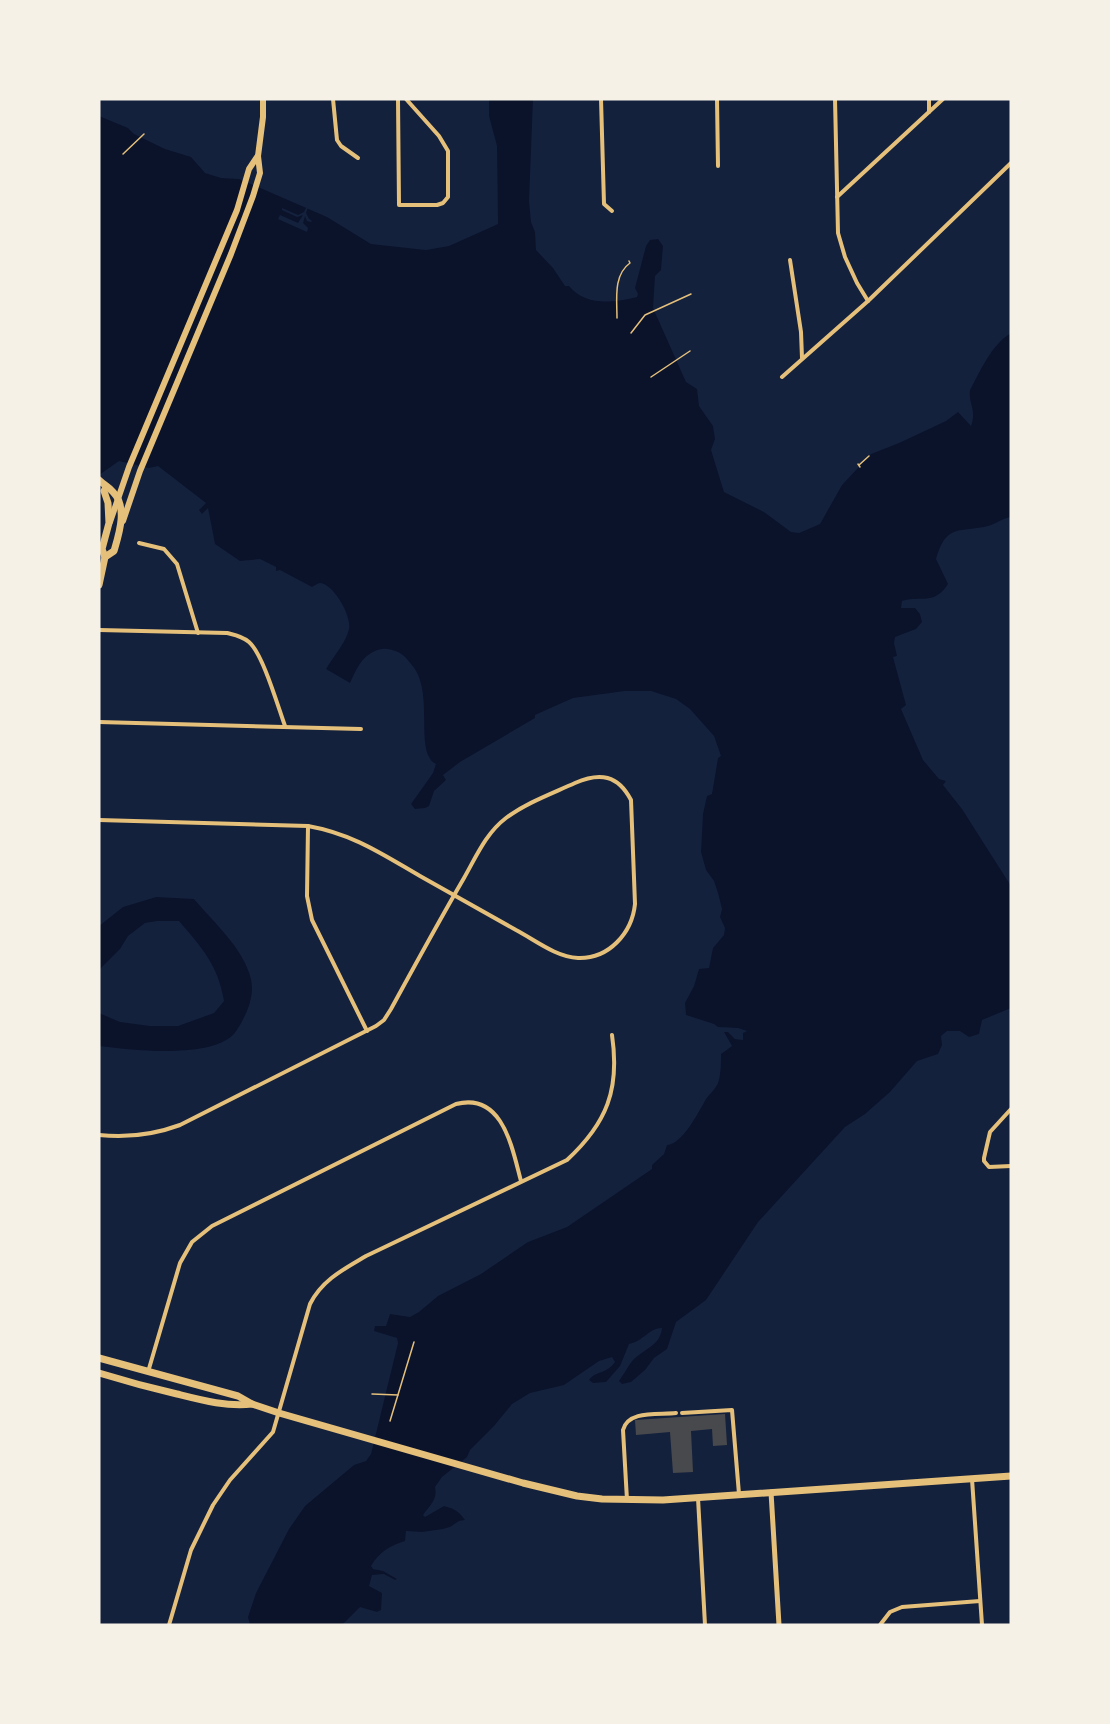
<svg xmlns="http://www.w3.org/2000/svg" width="1110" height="1724" viewBox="0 0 1110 1724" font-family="Manrope,sans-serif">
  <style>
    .water { fill: #0b132b }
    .pier { fill: #14213d }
    .building { fill: #48494c }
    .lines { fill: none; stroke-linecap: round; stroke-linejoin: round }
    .path { stroke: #e5c07b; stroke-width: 1.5 }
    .minor { stroke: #e5c07b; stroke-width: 4 }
    .tertiary { stroke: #e5c07b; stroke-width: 5 }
    .secondary { stroke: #e5c07b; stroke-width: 6 }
    .primary { stroke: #e5c07b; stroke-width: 7 }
  </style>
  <rect width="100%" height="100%" fill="#14213d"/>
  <g class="water">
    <path d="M 489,99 L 533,99 L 529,201 L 531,222 L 535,232 L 536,250 L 553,268 L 565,286 L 569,286 C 585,306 613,303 637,297 L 638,294 L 635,288 L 646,246 L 650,240 L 658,239 L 663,246 L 661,270 L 655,276 L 653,308 L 686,382 L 697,389 L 699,406 L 713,426 L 715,439 L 711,450 L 724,492 L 764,512 L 791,532 L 799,533 L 820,524 L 842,485 L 871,454 L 899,443 L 946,421 L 958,412 L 971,426 C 977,409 968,404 970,390 C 981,370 991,345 1011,333 L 1011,517 C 1000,519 993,526 984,527 C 955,532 946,526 936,559 L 948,584 C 934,606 921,595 902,601 L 901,608 L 915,608 L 920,614 L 922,622 L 916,629 L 895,637 L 894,643 L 897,656 L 893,657 L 906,705 L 901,709 L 923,760 L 939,779 L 946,781 L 943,785 L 962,809 L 1011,886 L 1011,1008 L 982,1020 L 979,1034 L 969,1037 L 960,1031 L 947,1031 L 941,1036 L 942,1045 L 938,1054 L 917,1061 L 890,1092 L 865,1114 L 845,1127 L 758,1222 L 706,1300 L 676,1322 L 667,1349 L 654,1358 L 645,1370 L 631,1382 L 622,1384 L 619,1381 C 624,1374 628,1366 633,1360 C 645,1348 660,1346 662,1328 C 649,1328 644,1341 629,1344 L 620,1366 L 606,1382 L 593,1383 L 589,1380 C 595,1371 607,1374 615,1362 L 612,1357 L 599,1361 L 564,1385 L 530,1393 L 512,1404 L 494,1426 L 470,1450 L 467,1457 L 442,1477 L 435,1487 C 438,1500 429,1506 423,1515 L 425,1517 L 444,1506 C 456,1509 459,1512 465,1520 L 459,1521 L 450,1527 L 443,1529 L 422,1532 L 406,1531 L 405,1541 C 391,1545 379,1552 371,1566 L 373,1569 L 383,1571 L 397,1579 L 395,1580 L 384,1574 L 372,1575 L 369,1586 L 382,1593 L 381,1610 L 377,1612 L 360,1607 L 342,1625 L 250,1625 L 248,1617 L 256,1593 L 289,1529 L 305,1506 L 354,1465 L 366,1461 L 371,1454 L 398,1343 L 397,1338 L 374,1331 L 375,1326 L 386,1326 L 390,1314 L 410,1317 L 419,1312 L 438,1296 L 481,1274 L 528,1242 L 567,1227 L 652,1169 L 652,1165 L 664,1154 L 667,1145 C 683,1144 699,1111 706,1099 C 710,1093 715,1090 718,1083 C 721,1074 721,1064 721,1054 L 732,1046 L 724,1032 L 728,1032 L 735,1039 L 743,1040 L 743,1033 L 747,1031 L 738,1028 L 718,1027 L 714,1024 L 686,1015 L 685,1003 L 694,986 L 699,969 L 709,968 L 713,948 L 724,935 L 725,928 L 720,917 L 722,909 L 718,893 L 714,881 L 706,870 L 701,852 L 703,814 L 707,796 L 712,794 L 718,758 L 721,756 L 714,736 L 690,709 L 676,699 L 651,691 L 625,691 L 573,698 L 535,715 L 535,718 L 460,762 L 443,775 L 446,780 L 434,791 L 429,806 L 425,808 L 415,809 L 411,804 L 433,773 L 436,764 C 413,752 436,691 411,664 C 407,659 404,655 398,652 C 390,649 384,647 375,651 C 361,657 356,670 350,683 L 326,669 C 334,656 346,642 349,629 C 352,617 334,584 320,583 C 318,583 314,586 312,587 L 280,570 L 276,571 L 276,567 L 260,559 L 240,561 L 215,544 L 208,508 L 202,514 L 199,510 L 206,503 L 158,466 L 149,468 L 119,461 L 99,475 L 99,116 L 128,128 L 134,134 L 165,149 L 191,157 L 205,173 L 221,178 L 239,179 L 265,190 L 327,217 L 371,244 L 426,250 L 449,246 L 498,224 L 497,146 L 489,116 Z"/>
    <path d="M 156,897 L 194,899 C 211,919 234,940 245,963 C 254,982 254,993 247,1011 C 244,1018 238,1030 233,1035 C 208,1059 131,1050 99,1046 L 99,1013 L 120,1022 L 150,1026 L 178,1026 L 214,1013 L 224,1001 C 218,965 202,948 179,921 L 157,921 L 145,923 L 128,936 L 120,949 L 99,970 L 99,926 L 123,907 Z"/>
  </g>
  <polygon class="pier" points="307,206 308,207 306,213 309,219 312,221 311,222 307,221 305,216 303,223 308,228 307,232 278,219 280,215 298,223 303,215 297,217 282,210 282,208 298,215 304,212"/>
  <polygon class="building" points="725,1414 727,1445 713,1446 712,1429 691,1431 693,1472 673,1473 670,1432 636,1435 635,1420"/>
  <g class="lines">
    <g class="path">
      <polyline points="123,154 144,134"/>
      <path d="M 617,318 C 617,300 613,275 630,263 L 629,261"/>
      <polyline points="631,333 645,315 691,294"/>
      <polyline points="651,377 690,351"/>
      <polyline points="858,464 860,467"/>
      <polyline points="859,465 869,456"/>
      <polyline points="372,1394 398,1395"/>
      <polyline points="390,1421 414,1342"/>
    </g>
    <g class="minor">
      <polyline points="333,99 337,140 341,146 358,158"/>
      <polyline points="398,99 399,205 437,205 443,203 448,197 448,151 439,136 406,99"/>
      <polyline points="601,99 604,204 612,211"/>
      <polyline points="717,99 718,166"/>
      <polyline points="835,99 838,233 845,257 857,283 868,301"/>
      <polyline points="929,99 929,112"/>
      <polyline points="837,197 943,99"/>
      <polyline points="790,260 801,332 802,358"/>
      <polyline points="782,377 868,301 1011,163"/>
      <polyline points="139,543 164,549 177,564 198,633"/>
      <path d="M 99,630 L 227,633 C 235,635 242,636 249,642 C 263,654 278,707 285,726"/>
      <polyline points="99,722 361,729"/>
      <path d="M 99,820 L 308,826 C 353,834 382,854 420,876 C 452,894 484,912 516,930 C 535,940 556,957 578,958 C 609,959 632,933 635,904 L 631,800 C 618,775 600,772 575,783 C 551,794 526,803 506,818 C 486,833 476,857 464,878 C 439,921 415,965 391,1009 L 384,1020 L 376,1026 L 180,1125 C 153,1135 127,1138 99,1135"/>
      <polyline points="308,826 307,896 312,920 367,1031"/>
      <polyline points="1011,1109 990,1132 984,1158 984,1161 989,1167 1011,1166"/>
      <path d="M 148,1372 L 180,1263 L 192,1242 L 212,1226 L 456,1104 C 503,1092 512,1148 521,1181"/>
      <polyline points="682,1413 732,1410 739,1494"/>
      <polyline points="972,1479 982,1625"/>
      <polyline points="698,1498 705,1625"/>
      <path d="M 627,1500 L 623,1430 C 628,1410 658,1415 676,1413"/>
      <path d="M 169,1625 L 191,1550 L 213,1505 L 230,1480 L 273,1432 L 310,1304 C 322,1280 344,1269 366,1256 L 567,1160 C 607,1123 620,1089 612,1035"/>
      <polyline points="880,1625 890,1612 902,1607 980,1601"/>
    </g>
    <polyline class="tertiary" points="771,1492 779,1625"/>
    <g class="secondary">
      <polyline points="123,521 140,471 231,254 253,196 260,173 258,156 263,117 263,99"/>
      <polyline points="110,522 129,467 237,210 249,169 257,157"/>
    </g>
    <g class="primary">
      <path d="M 99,480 C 104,485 109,487 113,492 C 128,507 119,534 114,551 L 105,557"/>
      <polyline points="99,585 105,557 102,549 109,523 108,503 104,491 106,487"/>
      <polyline points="99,1358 238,1396 252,1404 279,1413 523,1483 577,1496 602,1499 663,1500 1011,1476"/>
      <path d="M 99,1373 C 125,1381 151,1388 177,1394 C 201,1400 227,1407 252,1404"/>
    </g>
  </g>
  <rect width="1110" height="1724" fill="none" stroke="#f6f1e7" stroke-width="201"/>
</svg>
